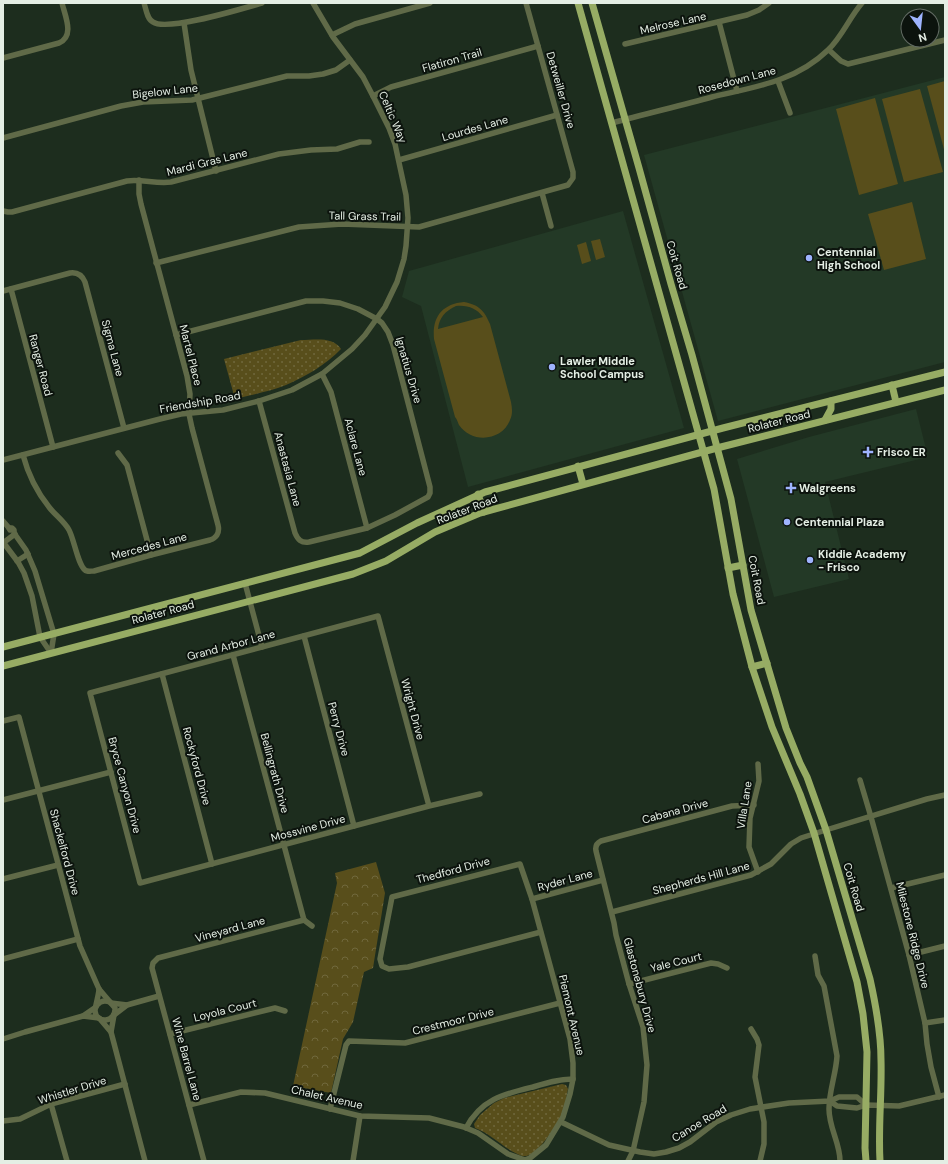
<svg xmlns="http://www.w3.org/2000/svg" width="948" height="1164" viewBox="0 0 948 1164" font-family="'DM Sans',sans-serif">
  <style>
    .built { fill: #233926 }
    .grass { fill: url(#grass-dots) }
    .forest { fill: url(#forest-crowns) }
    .pitch { fill: #584e1b; fill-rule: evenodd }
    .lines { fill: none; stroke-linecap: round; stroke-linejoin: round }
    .minor { stroke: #606a48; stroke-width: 5.5 }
    .major { stroke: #97ac64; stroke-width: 7 }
    .poi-dot { fill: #9eb3fd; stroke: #0c130d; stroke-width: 1.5 }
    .labels { text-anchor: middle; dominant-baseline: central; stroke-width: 4; stroke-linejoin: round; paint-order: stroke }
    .street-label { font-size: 11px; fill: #e4eee4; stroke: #0c130d }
    .poi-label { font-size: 11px; font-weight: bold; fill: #e4eee4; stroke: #0c130d; text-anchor: start }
  </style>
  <defs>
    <pattern id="grass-dots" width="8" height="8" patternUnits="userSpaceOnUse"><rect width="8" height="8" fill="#584e1b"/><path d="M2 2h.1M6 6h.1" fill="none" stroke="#70683c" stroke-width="1.8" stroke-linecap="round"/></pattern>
    <pattern id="forest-crowns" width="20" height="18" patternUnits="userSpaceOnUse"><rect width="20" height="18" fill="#584e1b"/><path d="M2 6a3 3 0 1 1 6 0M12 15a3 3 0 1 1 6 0" fill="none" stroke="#70683c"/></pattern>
  </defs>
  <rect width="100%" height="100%" fill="#1d2d1e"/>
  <g class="built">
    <polygon points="945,77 945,362 718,421 644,155"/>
    <polygon points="623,211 684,428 468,487 421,306 402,297 409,271"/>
    <polygon points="916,409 928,457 825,482 849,579 774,597 737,459 809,437"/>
  </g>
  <g class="grass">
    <path d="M 301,340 C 314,340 333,336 341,349 C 327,364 305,377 286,385 C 271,391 251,395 235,399 L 224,359 Z"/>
    <path d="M 562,1084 L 566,1085 L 568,1089 C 566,1098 565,1108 561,1116 C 556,1126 535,1160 522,1156 C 505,1150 492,1134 475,1128 L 474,1124 L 480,1115 L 494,1103 L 504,1098 Z"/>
  </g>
  <polygon class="forest" points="376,862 385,893 373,968 364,972 353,1022 343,1039 331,1093 293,1086 337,883 335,873"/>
  <g class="pitch">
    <polygon points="945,81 945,153 927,86"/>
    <polygon points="920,89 943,172 904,182 882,99"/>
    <polygon points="875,98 898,184 859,195 836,109"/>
    <polygon points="912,202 926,259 884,270 868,214"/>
    <polygon points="600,239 605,257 596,260 591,241"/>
    <polygon points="586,242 591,261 582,264 577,245"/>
    <path d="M 464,302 C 479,305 484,310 490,324 L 511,402 C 512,408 513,414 510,420 C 502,441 472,444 459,425 C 458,423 457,419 455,417 L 434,339 C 432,317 442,304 464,302 ZM 456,306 C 468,305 476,308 483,317 L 438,329 C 439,318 445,311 456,306 Z"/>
  </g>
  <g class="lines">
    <g class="minor">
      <path d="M 144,3 C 146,9 147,19 153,22 C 167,32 244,8 262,3"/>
      <polyline points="719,22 737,91"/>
      <polyline points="184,23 191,70 216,171"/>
      <polyline points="332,35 355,24 430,3"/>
      <polyline points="625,44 747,15 759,10 769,3"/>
      <polyline points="829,50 841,61 848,64 945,40"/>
      <path d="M 3,58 L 59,43 C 75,36 65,16 62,3"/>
      <polyline points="778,81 790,113"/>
      <polyline points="373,96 391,87 538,46"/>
      <path d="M 612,123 C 645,114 679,106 712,97 C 754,87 795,82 828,50 C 842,37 849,18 862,3"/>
      <polyline points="3,138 121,106 143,102 192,100 287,76 309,76 323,74 336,70 350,60"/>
      <polyline points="399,160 557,115"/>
      <polyline points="542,193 551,226"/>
      <path d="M 3,211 L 8,212 L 12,212 L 127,181 C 142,179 156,184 171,182 L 279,154 L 311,150 L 337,149 L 360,142 L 369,142"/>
      <polyline points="156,263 299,227 342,224 419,227 568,185 573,178 573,172 526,3"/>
      <polyline points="11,289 53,447"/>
      <path d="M 3,291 L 70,273 C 77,272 82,275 85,282 L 124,428"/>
      <path d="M 176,335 L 306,301 L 323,301 L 340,303 L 358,309 L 377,319 L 382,323 L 388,332 L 393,345 L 430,487 L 430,493 L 428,497 L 395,515 L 367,528 L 309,542 C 301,543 298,540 295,533 L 259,401"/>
      <polyline points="322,374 331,392 367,528"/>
      <polyline points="118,453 127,465 151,555"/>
      <path d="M 23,455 C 28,474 37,492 49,507 C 55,515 64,521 69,530 C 74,539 78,565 85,570 C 87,572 91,571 94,571 L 151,555 L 210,540 C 216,538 220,533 218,525 L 192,428 L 189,414 L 190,394 L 187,376 L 141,204 L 139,194 L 139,180"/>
      <polyline points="3,460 160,419 181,414 223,410 259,401 292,390 322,374 352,349 365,335 385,307 397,282 404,259 406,246 408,218 406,195 395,144 389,128 374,98 363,77 333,37 313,3"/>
      <polyline points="3,521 9,528 10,530"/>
      <polyline points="9,528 12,528 14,530 14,533 26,550 35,571 54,634 51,653"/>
      <polyline points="3,542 18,562 24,573 32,596 40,637 51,653"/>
      <polyline points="3,543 15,534"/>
      <polyline points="17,561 28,554"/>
      <polyline points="245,583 262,647"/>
      <polyline points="304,636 354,826"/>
      <polyline points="233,655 304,920"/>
      <polyline points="162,674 212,864"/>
      <polyline points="3,721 19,717 80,946 99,989 110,1002"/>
      <polyline points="758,764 759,781 750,818 749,847 758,872"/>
      <polyline points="860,780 871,817 909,955 925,1023 927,1044 931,1067 939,1097"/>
      <polyline points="3,800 111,772"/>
      <polyline points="429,806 378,616 90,693 140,883 429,806 480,794"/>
      <polyline points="3,879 58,865"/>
      <polyline points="891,888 945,875"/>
      <polyline points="532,899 603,880"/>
      <polyline points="612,912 751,875 771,864 791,844 801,838 826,830 927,799 945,795"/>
      <polyline points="304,920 312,926"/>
      <polyline points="909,955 945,946"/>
      <path d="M 815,956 L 818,975 L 824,986 L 837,1056 C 836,1074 829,1091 829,1109 C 829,1128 840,1143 840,1161"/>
      <polyline points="3,959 78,939"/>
      <polyline points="629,984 711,963 718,964 727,968"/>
      <polyline points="111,1003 127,1005"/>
      <path d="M 97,1005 C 100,1001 105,1000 110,1002 L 115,1008 C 116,1023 96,1024 95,1011 C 95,1007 99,994 99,989"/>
      <polyline points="114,1015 127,1005 159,996"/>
      <polyline points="83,1016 96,1007"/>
      <polyline points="100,1019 111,1032 145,1161"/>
      <polyline points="925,1023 945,1020"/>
      <polyline points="751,1029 757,1039 759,1045 755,1077 764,1122 764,1144 760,1161"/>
      <polyline points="111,1032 114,1015"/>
      <polyline points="170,1034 275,1008 285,1011"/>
      <polyline points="3,1039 25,1032 83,1016 99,1018"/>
      <polyline points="830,1101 837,1106 857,1108 866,1105 899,1106 945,1095"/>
      <polyline points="51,1104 67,1161"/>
      <polyline points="189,1105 241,1092 265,1093 360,1116 429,1118 464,1127 478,1133 508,1154 525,1160 530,1158 546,1145 563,1117 570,1094 573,1079 573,1063 570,1039 532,899 520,864 392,897 380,959 382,966 389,969 408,967 541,932"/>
      <polyline points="330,1109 346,1045 349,1041 405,1043 560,1003"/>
      <polyline points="3,1121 20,1119 51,1104 125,1084"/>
      <polyline points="561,1122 609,1145 640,1152 654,1154 666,1152 679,1148 690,1142 716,1122 731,1115 750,1109 789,1103 830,1101 839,1097 857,1097 866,1105"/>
      <path d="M 466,1128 C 481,1099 504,1094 533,1087 C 546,1083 559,1079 573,1079"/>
      <polyline points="204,1161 152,968 153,963 158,958 304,920"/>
      <polyline points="353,1161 360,1116"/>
      <path d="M 628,1161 L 633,1151 L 644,1102 L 647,1065 L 643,1027 L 629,984 L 616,935 L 614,923 L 596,851 C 595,846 597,843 601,841 L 732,806 L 754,805"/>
    </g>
    <g class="major">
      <polyline points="578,3 714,489 733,594 752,667 772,727 800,794 814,833 857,982 863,1014 867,1052 865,1148 866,1161"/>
      <path d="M 592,3 L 639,168 L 671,284 L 692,355 L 731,499 L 751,610 L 786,728 L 800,763 L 807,777 L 826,830 L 870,979 C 876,1006 881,1033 881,1060 C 882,1094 878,1127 880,1161"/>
      <polyline points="892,385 896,402"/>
      <polyline points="825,420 831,409 831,401"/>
      <polyline points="578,466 583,484"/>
      <polyline points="478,494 484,512"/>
      <polyline points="728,568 743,565"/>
      <polyline points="3,647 360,553 417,523 485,492 723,428 945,372"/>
      <polyline points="3,666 353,574 386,561 435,532 480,513 717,448 945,390"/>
      <polyline points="752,667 767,663"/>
    </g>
  </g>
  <g class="poi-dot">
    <circle cx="809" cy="258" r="4"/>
    <circle cx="552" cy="367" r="4"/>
    <path d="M866 446h4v4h4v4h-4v4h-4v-4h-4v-4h4z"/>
    <path d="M789 482h4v4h4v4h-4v4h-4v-4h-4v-4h4z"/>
    <circle cx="787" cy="522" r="4"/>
    <circle cx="810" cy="560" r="4"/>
  </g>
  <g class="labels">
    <g class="street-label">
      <text transform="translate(673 23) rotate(-13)">Melrose Lane</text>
      <text transform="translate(452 60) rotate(-16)">Flatiron Trail</text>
      <text transform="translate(737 80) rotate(-15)">Rosedown Lane</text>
      <text transform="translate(561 90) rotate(74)">Detweiller Drive</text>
      <text transform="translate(165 91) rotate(-6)">Bigelow Lane</text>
      <text transform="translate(393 117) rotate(67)">Celtic Way</text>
      <text transform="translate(475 128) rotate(-16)">Lourdes Lane</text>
      <text transform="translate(207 162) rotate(-14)">Mardi Gras Lane</text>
      <text transform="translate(365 216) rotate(1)">Tall Grass Trail</text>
      <text transform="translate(677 265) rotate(74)">Coit Road</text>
      <text transform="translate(113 348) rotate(75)">Sigma Lane</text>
      <text transform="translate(191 355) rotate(76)">Martel Place</text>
      <text transform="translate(41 365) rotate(75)">Ranger Road</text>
      <text transform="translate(409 370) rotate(74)">Ignatius Drive</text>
      <text transform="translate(200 402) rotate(-10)">Friendship Road</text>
      <text transform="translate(779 421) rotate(-14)">Rolater Road</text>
      <text transform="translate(356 447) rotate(75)">Aclare Lane</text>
      <text transform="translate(288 469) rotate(75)">Anastasia Lane</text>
      <text transform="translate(467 509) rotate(-21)">Rolater Road</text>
      <text transform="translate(149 546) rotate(-15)">Mercedes Lane</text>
      <text transform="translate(757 580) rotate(79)">Coit Road</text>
      <text transform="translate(163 612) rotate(-15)">Rolater Road</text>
      <text transform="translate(231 645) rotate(-15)">Grand Arbor Lane</text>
      <text transform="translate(413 709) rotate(75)">Wright Drive</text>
      <text transform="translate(339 729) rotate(75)">Perry Drive</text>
      <text transform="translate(197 766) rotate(75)">Rockyford Drive</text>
      <text transform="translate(275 773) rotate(75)">Bellingrath Drive</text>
      <text transform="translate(125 785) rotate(75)">Bryce Canyon Drive</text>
      <text transform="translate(744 805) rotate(-81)">Villa Lane</text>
      <text transform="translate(675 811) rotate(-15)">Cabana Drive</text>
      <text transform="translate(308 828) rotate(-15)">Mossvine Drive</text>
      <text transform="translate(65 852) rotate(75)">Shackelford Drive</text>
      <text transform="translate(453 870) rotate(-15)">Thedford Drive</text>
      <text transform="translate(701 878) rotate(-15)">Shepherds Hill Lane</text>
      <text transform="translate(565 880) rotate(-15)">Ryder Lane</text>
      <text transform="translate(854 887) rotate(74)">Coit Road</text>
      <text transform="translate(230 929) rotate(-15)">Vineyard Lane</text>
      <text transform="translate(913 935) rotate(76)">Milestone Ridge Drive</text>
      <text transform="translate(676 962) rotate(-14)">Yale Court</text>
      <text transform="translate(640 985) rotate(75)">Glastonebury Drive</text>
      <text transform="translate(225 1010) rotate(-14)">Loyola Court</text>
      <text transform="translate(572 1015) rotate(77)">Piemont Avenue</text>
      <text transform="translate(453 1021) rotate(-14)">Crestmoor Drive</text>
      <text transform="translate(187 1059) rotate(75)">Wine Barrel Lane</text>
      <text transform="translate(72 1090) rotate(-17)">Whistler Drive</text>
      <text transform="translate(327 1097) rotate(13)">Chalet Avenue</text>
      <text transform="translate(699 1123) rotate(-31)">Canoe Road</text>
    </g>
    <g class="poi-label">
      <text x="817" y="252">Centennial<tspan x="817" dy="13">High School</tspan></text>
      <text x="560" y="361">Lawler Middle<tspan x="560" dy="13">School Campus</tspan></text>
      <text x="877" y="452">Frisco ER</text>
      <text x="799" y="488">Walgreens</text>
      <text x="795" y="522">Centennial Plaza</text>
      <text x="818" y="554">Kiddie Academy<tspan x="818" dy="13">- Frisco</tspan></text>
    </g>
  </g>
  <rect width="948" height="1164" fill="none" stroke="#e4eee4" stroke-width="8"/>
  <g transform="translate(920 28) rotate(165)"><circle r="19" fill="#0c130d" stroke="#626b63"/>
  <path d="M0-3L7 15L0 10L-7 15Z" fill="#9eb3fd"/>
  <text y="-6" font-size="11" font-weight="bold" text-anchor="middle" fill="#e4eee4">N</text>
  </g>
</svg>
